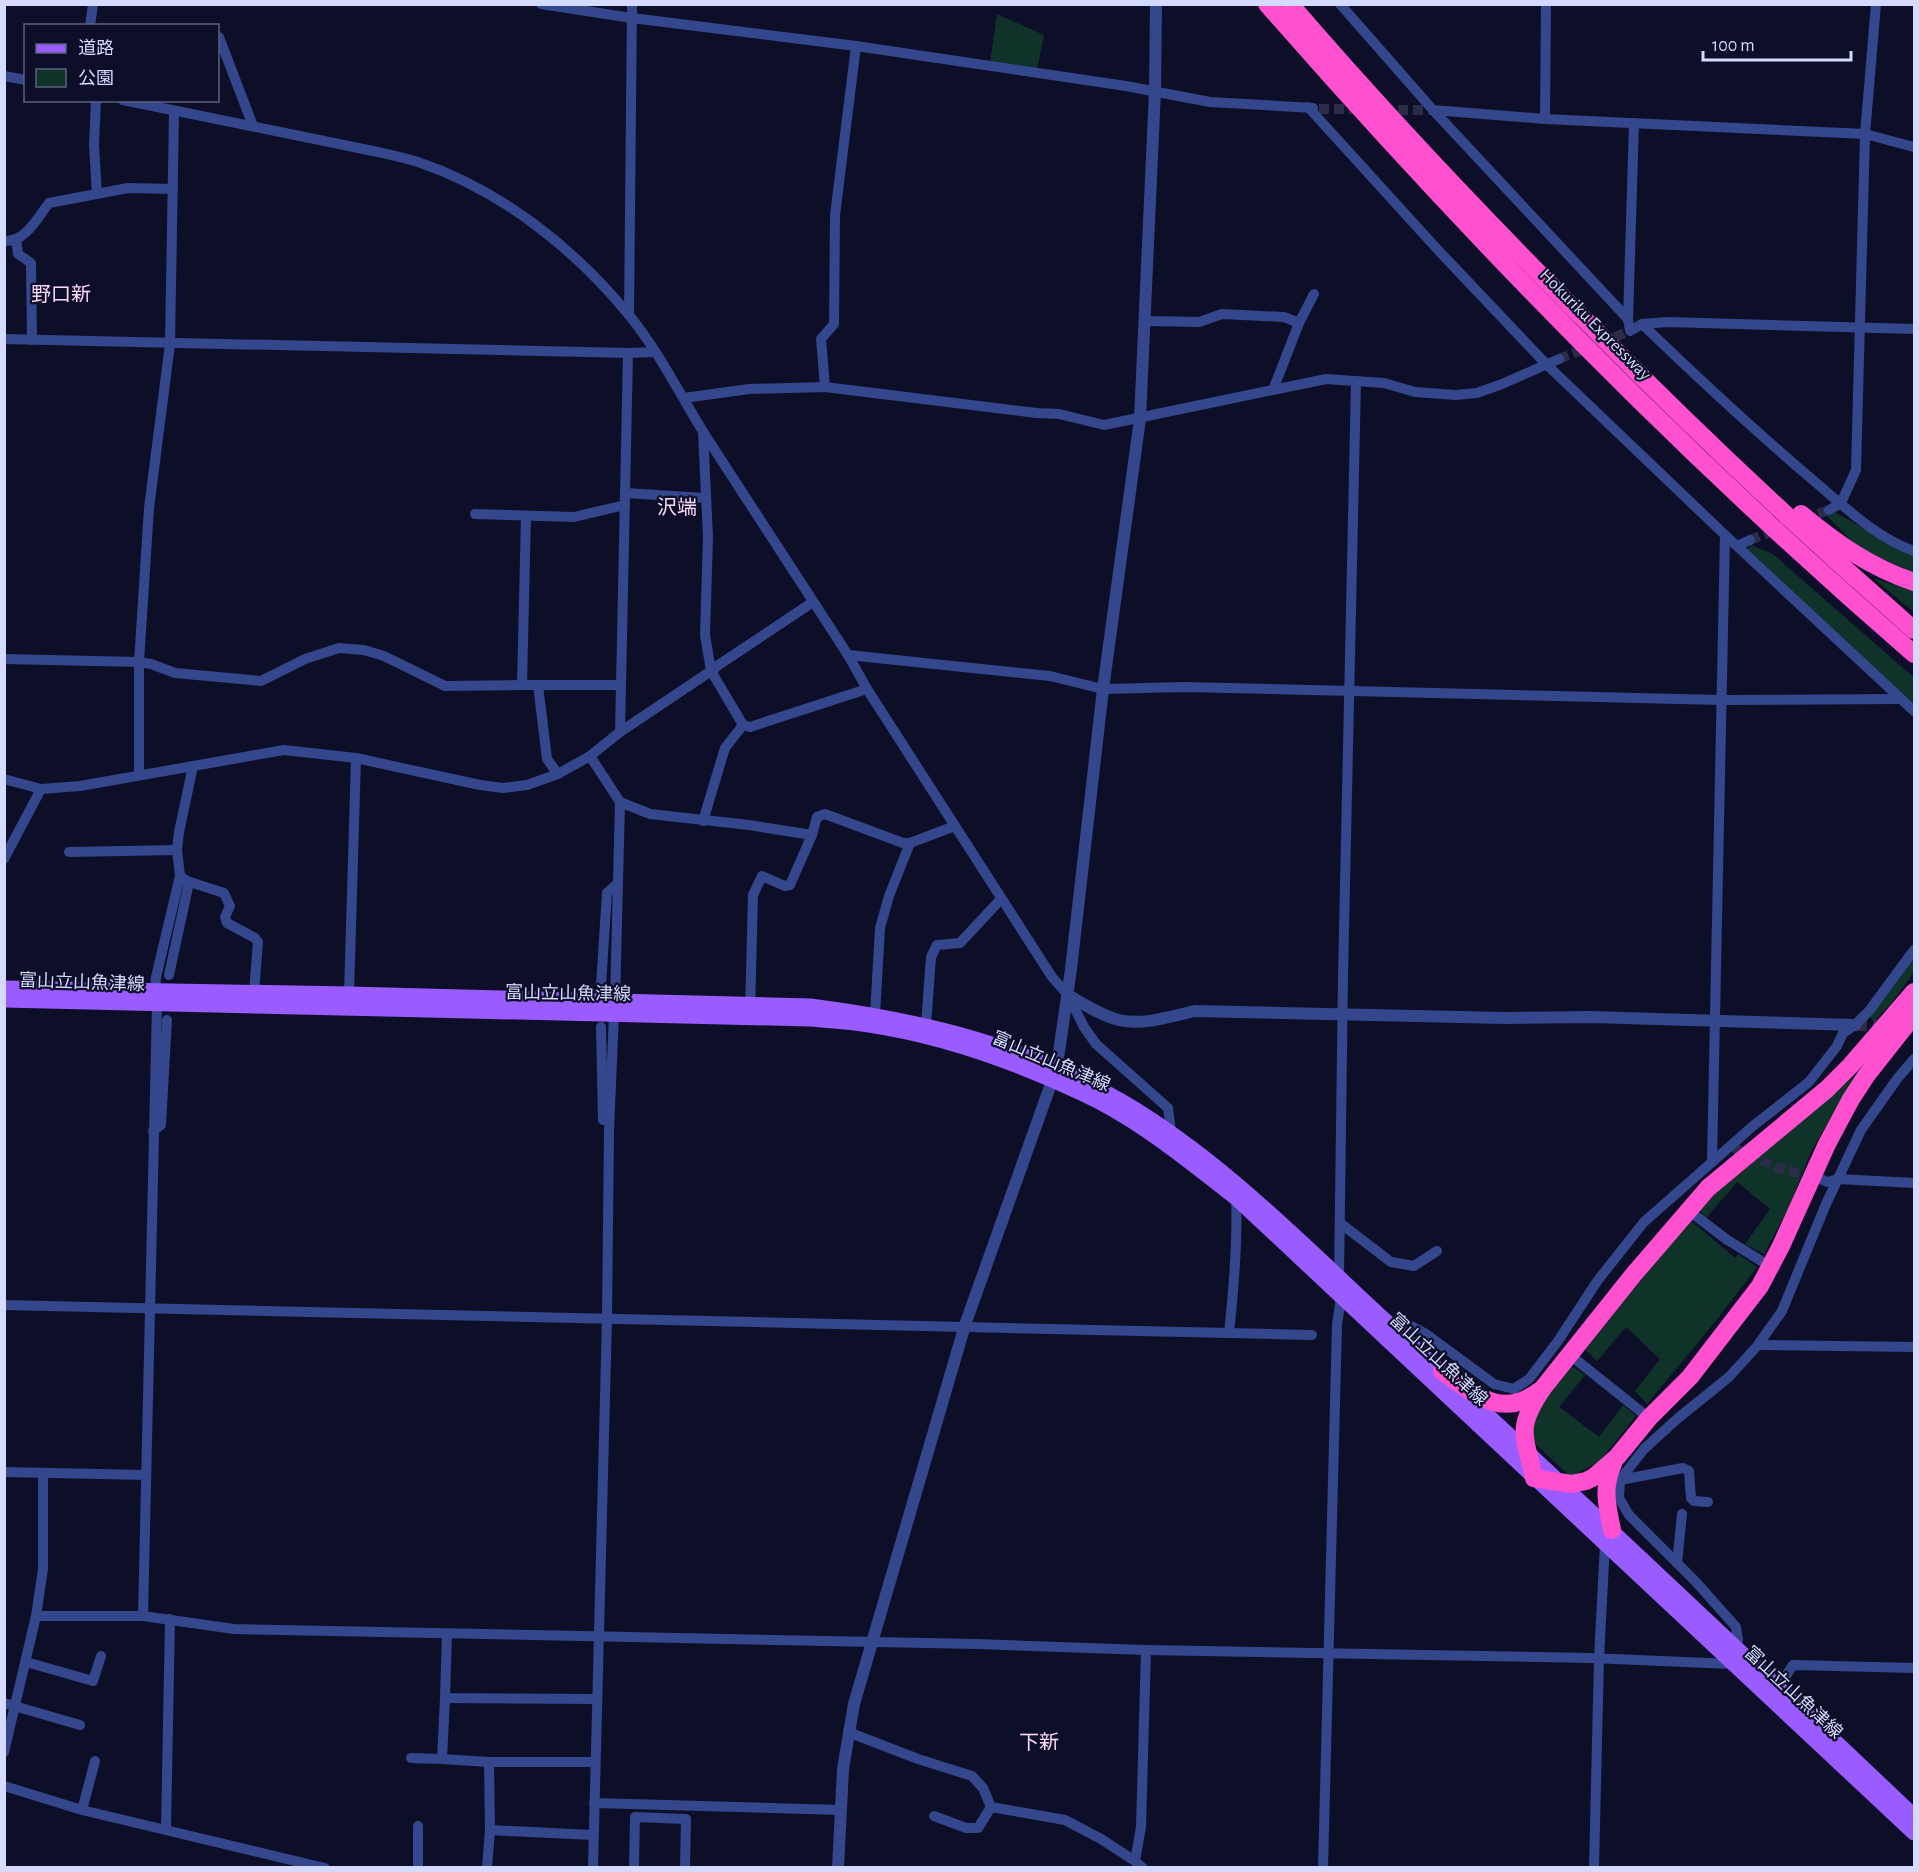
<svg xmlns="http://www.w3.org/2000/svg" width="1919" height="1872" viewBox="0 0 1919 1872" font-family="'Alegreya Sans','Noto Sans JP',sans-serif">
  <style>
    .green { fill: #103329 }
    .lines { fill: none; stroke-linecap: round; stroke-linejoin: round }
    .minor-tunnel { stroke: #2b2d48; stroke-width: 10; stroke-dasharray: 10 5; stroke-linecap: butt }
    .tertiary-tunnel { stroke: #2b2d48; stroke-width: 12; stroke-dasharray: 12 6; stroke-linecap: butt }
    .minor { stroke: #34468c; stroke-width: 10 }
    .tertiary { stroke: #34468c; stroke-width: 12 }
    .primary { stroke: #9a5cff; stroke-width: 15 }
    .motorway { stroke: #ff50cf; stroke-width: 18 }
    .labels { text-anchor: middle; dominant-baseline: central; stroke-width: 4.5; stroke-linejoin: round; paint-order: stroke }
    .street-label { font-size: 18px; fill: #d5daff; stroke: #0d0f28 }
    .neighbourhood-label { font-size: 20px; fill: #ffd7fa; stroke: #0d0f28 }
  </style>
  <rect width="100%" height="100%" fill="#0d0f28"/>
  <g class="green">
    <polygon points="997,14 1044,35 1037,70 990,63"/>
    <polygon points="1835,512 1897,548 1914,554 1914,573 1859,548 1827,516"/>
    <polygon points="1751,545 1773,554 1912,676 1914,678 1914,704 1746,551"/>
    <polygon points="1874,579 1914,590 1914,612"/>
    <polygon points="1914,956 1914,972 1890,1005 1874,1021 1870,1017"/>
    <polygon points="1858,1069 1811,1152 1787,1211 1764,1254 1745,1244 1770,1209 1737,1182 1706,1218 1700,1210 1726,1182"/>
    <polygon points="1689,1219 1735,1258 1738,1254 1757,1267 1715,1322 1647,1404 1635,1391 1660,1359 1626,1327 1597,1361 1585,1350"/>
    <polygon points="1570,1365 1585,1375 1559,1407 1599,1437 1623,1405 1636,1416 1600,1461 1570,1477 1532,1440 1528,1422"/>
  </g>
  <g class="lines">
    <g class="minor-tunnel">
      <polyline points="1319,109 1361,109"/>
      <polyline points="1383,110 1433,110"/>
      <polyline points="1559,359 1630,331"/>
      <polyline points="1804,519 1829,510"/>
      <polyline points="1750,540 1778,529"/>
      <polyline points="1734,1148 1776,1167 1815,1178"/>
    </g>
    <polyline class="tertiary-tunnel" points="1855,1025 1889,1026"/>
    <g class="minor">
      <polyline points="541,4 632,18 856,46 1126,86 1210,102 1313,108"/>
      <polyline points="1340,4 1433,110 1628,319"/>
      <polyline points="90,26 93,4"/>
      <polyline points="219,37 253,126"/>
      <polyline points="4,76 26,80"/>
      <polyline points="96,100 94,145 97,194"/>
      <path d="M 123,100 L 378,152 C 391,155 405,158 418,162 C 501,190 574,248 629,315 C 660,353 681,397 707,438 C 754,510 801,583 848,655 L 867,689 L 1052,977 L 1068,995 L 1084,1027 L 1096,1044 L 1168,1108 L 1171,1132"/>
      <polyline points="1308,107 1438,250 1546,364 1725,535 1914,711"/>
      <polyline points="1433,110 1545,119 1865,134 1914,147"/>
      <polyline points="1545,119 1546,4"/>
      <polyline points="1634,123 1628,319 1630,331 1642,324 1668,322 1914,329"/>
      <polyline points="16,239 18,254 31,263 32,340"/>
      <path d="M 4,241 C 26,242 37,218 49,203 L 128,188 L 173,189"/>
      <polyline points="629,315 632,4"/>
      <polyline points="1146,321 1199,322 1222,314 1284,317 1299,323 1314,294"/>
      <path d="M 1642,324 C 1698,378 1755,431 1814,481 C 1845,507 1875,537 1914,551"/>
      <polyline points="4,339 628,353 655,352"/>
      <polyline points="825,387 821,339 834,324 835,215 856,46"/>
      <polyline points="1273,390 1299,323"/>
      <polyline points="684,398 749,389 825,387 1037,413 1059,414 1104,425 1326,379 1384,383 1415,392 1456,395 1477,393 1502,384 1559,359"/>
      <polyline points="703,432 708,537 705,635 711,671 743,725"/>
      <polyline points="625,493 705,498"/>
      <polyline points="1829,510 1841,503 1856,470 1865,134 1876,4"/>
      <polyline points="475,514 574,517 625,505"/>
      <polyline points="526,516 522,685 538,685"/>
      <polyline points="1737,546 1750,540"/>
      <polyline points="848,655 1050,676 1103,689 1185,687 1721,700 1901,699"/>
      <polyline points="4,659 139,662 151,664 175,673 261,681 305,659 339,648 364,650 384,656 445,686 522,685"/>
      <polyline points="743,725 750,727 867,689"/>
      <polyline points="620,732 628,353"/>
      <polyline points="590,756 620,802 615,1001"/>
      <polyline points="139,774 139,662 149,508 170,344 174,112"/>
      <polyline points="558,774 547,759 538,685 621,685"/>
      <polyline points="4,779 41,789 80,786 284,750 356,758 480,785 503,788 527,785 558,774 590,756 620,732 711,671 720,664 813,602"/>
      <polyline points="620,802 650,814 749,825 812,835 817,817 825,814 903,843 910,843 955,826"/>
      <polyline points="703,821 725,748 743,725"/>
      <polyline points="69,852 177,850"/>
      <polyline points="4,859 41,789"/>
      <polyline points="187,881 224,893 230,906 225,917 227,923 255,938 258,942 254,992"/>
      <polyline points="169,975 188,887 187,881 183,878"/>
      <polyline points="601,985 607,893 617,884"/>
      <polyline points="155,990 156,977 180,876 177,850 179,832 193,766"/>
      <polyline points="349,994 356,758"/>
      <polyline points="157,1004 143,1616 234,1629 977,1644 1146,1650 1591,1658 1732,1664"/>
      <polyline points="750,1011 753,895 762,876 785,886 790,885 812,835"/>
      <polyline points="875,1014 880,928 889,896 910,843"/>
      <polyline points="926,1025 931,957 937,945 960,943 1001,899"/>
      <polyline points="601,1027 603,1120"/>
      <polyline points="153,1131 161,1125 167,1020"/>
      <polyline points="1712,1161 1725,535"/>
      <polyline points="1820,1179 1828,1182 1838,1179 1914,1183"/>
      <polyline points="1688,1210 1726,1239 1771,1267"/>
      <polyline points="1340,1223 1391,1262 1414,1266 1437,1251"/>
      <polyline points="1339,1277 1343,976 1356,381"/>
      <path d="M 4,1305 L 1229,1333 C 1234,1287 1238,1242 1236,1196"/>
      <polyline points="1387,1321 1409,1325 1426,1334 1494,1384 1514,1389 1529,1379 1558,1341 1598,1280 1644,1222 1753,1126 1809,1082 1837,1046 1843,1033 1855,1025 1869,1011 1914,950"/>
      <polyline points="1229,1333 1312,1335"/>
      <polyline points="1758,1345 1914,1347"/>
      <polyline points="1570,1355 1649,1418"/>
      <polyline points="4,1472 146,1475"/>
      <polyline points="1620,1480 1683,1468 1689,1471 1691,1498 1694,1501 1708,1502"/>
      <polyline points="1677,1563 1682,1514"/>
      <polyline points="36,1616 143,1616"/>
      <polyline points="447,1634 445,1698 597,1699"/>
      <polyline points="1736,1647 1738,1640 1736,1627 1696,1582 1629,1515 1619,1498 1620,1480 1644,1449 1677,1419 1729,1377 1758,1345 1782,1311 1826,1204 1861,1130 1897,1079 1914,1059"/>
      <polyline points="26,1662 93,1681 101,1656"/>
      <polyline points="1779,1686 1793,1665 1914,1668"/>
      <polyline points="445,1698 442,1759 489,1762"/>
      <polyline points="4,1703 80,1725"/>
      <polyline points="848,1732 918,1759 972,1776 983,1788 991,1807"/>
      <polyline points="4,1752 36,1616 43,1569 43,1473"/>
      <polyline points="411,1758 442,1759"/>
      <polyline points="4,1786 82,1810 325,1868"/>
      <polyline points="594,1803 841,1810"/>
      <polyline points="82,1810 95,1761"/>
      <polyline points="934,1816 966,1828 978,1828 991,1807 1065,1820 1101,1839 1135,1861"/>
      <polyline points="166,1829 170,1619"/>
      <polyline points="490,1830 489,1762 595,1762"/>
      <polyline points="418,1868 418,1826"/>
      <polyline points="487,1868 490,1830 593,1835"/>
      <polyline points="593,1868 607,1318 609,1131 614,1014"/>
      <polyline points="634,1868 635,1817 686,1819 685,1868"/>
      <polyline points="1143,1868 1135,1861 1141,1827 1146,1650"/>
      <polyline points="1323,1868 1337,1325 1341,1297"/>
      <polyline points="1594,1868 1599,1658 1605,1544"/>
    </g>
    <g class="tertiary">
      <path d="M 1068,995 C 1083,1004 1102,1016 1119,1020 C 1143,1026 1172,1016 1195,1011 L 1505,1018 L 1591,1017 L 1855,1025"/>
      <polyline points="838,1868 843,1769 854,1704 965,1325 1052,1081 1059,1052 1071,969 1103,689 1140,419 1155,91 1156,4"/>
    </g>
    <g class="primary">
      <path d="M 4,988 L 349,994 L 810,1006 C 920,1020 1027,1045 1123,1102 C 1223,1161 1302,1244 1387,1322 C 1564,1485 1739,1650 1914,1816"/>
      <path d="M 4,1000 L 811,1019 C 830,1021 850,1022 869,1025 C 943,1036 1015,1062 1081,1093 C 1138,1119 1187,1160 1236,1198 L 1914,1833"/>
    </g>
    <g class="motorway">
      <path d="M 1267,4 C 1468,234 1683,454 1914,654"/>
      <path d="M 1290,4 C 1387,117 1489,224 1594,329 C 1697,433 1804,534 1914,630"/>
      <path d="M 1801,514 C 1837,544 1870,567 1914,582"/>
      <path d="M 1914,992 L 1851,1065 L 1827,1089 L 1708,1188 L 1634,1274 L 1543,1388 C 1516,1428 1524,1433 1534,1478 L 1571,1484 L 1586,1481 L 1594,1477 L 1617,1457 L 1649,1418 L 1690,1377 L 1760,1286 L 1781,1246 L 1827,1144 L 1851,1099 L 1866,1076 L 1914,1015"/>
      <path d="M 1442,1371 C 1474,1394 1502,1420 1539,1391"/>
      <path d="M 1612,1530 C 1607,1504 1602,1489 1613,1464"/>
    </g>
  </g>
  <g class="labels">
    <g class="street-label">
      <text transform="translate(1595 325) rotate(45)">Hokuriku Expressway</text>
      <text transform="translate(82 983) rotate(2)">富山立山魚津線</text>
      <text transform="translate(568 994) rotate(1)">富山立山魚津線</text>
      <text transform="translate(1051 1062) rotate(23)">富山立山魚津線</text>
      <text transform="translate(1438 1360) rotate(43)">富山立山魚津線</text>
      <text transform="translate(1793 1693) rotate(43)">富山立山魚津線</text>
    </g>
    <g class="neighbourhood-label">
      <text x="61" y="295">野口新</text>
      <text x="677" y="508">沢端</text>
      <text x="1039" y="1743">下新</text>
    </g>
  </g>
  <rect width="1919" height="1872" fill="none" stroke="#d5daff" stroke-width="12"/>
  <rect x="24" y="24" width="195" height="78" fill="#0d0f28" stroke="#5d607e" stroke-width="1.5"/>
  <rect x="36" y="44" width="30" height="9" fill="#9a5cff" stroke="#5d607e" stroke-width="1.5"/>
  <text x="78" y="54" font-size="18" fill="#d5daff">道路</text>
  <rect x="36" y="69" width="30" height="18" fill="#103329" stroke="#5d607e" stroke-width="1.5"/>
  <text x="78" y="84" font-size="18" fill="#d5daff">公園</text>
  <path d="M1703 51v9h148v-9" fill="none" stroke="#d5daff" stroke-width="3"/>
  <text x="1712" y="51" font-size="18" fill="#d5daff" stroke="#0d0f28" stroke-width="4.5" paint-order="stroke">100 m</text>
</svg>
